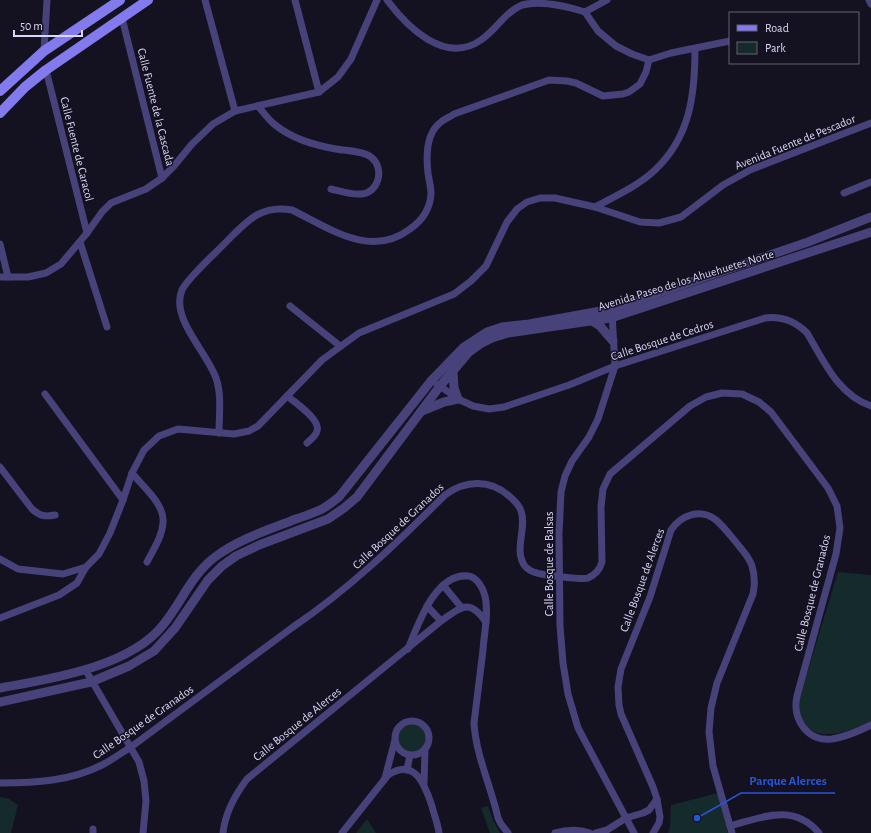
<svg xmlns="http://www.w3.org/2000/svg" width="871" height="833" viewBox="0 0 871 833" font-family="'Alegreya Sans',sans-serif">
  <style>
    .green { fill: #152a2a }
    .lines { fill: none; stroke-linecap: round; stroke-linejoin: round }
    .minor { stroke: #47427a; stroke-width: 7 }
    .tertiary { stroke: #47427a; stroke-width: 9 }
    .secondary { stroke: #827aed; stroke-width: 10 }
    .labels { text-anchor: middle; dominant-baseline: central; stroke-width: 3; stroke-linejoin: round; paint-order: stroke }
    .street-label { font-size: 12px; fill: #dcd7f9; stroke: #141121 }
    .leader { fill: none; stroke: #2755da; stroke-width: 1.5 }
    .callout-dot { fill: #2755da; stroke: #141121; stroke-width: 1.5 }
    .callout-label { font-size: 13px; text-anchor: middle; font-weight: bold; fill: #2755da; stroke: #141121; stroke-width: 3; stroke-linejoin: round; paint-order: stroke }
  </style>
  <rect width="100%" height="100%" fill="#141121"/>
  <g class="green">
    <path d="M 838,572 L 871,575 L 871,721 C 841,737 794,748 800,696 Z"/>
    <circle cx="412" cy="738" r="14"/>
    <polygon points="718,793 728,833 668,833 670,827 671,805"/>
    <polygon points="0,797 9,799 18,805 11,833 0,833"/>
    <polygon points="488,806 493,820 500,833 490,833 481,808"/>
    <polygon points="367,819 376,833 356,833"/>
  </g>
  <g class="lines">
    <g class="minor">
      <polyline points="205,0 235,111"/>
      <polyline points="295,0 319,92"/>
      <path d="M 387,0 C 407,27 445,65 481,40 C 496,30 505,12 522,5 C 542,0 566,6 585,12 L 607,0"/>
      <polyline points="869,0 871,4"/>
      <polyline points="585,12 598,31 616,46 632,54 649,60 671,53 730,41"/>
      <polyline points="122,18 162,178"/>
      <polyline points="44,51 47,0"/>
      <polyline points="46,70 87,233"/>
      <path d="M 258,106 C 263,112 268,119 274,124 C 292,139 314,145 336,149 C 347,151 363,151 371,157 C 385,168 379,193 361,194 C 351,195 340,191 331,189"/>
      <polyline points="844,193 871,182"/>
      <path d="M 595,207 C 615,196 638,186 655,170 C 690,137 695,95 695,49"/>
      <polyline points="80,242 107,327"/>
      <polyline points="0,244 8,277"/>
      <polyline points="0,277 28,277 46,273 61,264 87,233 102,212 111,203 146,189 162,178 174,166 192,144 213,124 235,111 319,92 338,77 351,59 377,0"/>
      <polyline points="290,306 340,346"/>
      <polyline points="612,313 615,366 598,419 589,437 572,461 565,476 561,492 559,534 560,626 563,663 568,694 578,728 634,833"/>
      <path d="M 437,384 L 458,399 L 473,406 L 489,409 L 504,407 L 569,385 L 615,366 L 765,318 C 782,316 795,321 807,333 C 824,361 838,395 871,406"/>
      <polyline points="45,394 123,500"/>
      <path d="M 287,396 C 295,402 321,420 317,431 C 316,436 310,440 307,443"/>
      <path d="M 219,433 C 219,415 222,395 216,378 C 207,352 170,318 182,290 C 188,277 218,251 229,239 C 249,219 262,205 292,210 C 329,228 371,259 410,229 C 423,220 430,209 431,194 C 431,187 429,180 428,173 C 426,156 426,133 441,122 C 444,119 450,117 454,114 L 549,80 L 567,81 L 576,83 L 603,96 L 623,94 L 629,92 L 640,84 L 646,72 L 649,60"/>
      <path d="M 0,467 L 32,509 C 40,516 45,517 55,515"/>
      <path d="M 132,473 C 143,487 165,504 163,523 C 162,537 153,550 147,562"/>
      <polyline points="0,559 18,569 63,574 86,567"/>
      <polyline points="443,585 461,607"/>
      <polyline points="427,606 441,621"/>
      <polyline points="0,618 59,595 77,583 86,567 99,554 110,533 123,500 132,473 144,450 159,436 178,429 234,434 249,431 258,426 322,360 359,333 454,294 471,281 486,266 507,222 517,209 527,202 540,198 555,198 595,207 640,222 659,223 681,217 723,185 750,170 871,123"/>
      <path d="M 408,649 C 418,625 435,573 468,576 C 477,577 483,588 485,596 C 489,612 484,634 483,650 C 480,675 477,699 474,723 C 476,756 491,786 498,818 L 501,824 L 508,833"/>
      <polyline points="85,669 139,762 144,781 146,801 143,833"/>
      <circle cx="412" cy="738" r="17"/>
      <polyline points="407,770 410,755"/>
      <polyline points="385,778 395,740"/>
      <path d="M 0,783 C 36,783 70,781 102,765 C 112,760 121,753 131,747 L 293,627 C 349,589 397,543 445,495 C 465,480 490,479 509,496 C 514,500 519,505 521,511 C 527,527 514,549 524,565 C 527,569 532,572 537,573 C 543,575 583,580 588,578 C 595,575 600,569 602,562 L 601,507 L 603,489 L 610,474 L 690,406 L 706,397 L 722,393 L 742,394 L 759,402 L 771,412 L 828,488 L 837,506 L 840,528 L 836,554 L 797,696 C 792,719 807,742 832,739 C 845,737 859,731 871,725"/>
      <polyline points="424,783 425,750"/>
      <path d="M 730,826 C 763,817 794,803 819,833"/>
      <polyline points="93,829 93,833"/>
      <path d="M 223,833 C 225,813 235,795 247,779 L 441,621 C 461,607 469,598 486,622"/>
      <path d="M 342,833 L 388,775 C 415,757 425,785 432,806 C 434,815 438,824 439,833"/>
      <path d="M 555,833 C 566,830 578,829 590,833"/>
      <polyline points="596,833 607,830 626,818 643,813 649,810 657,799"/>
      <path d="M 653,833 L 659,823 L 660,817 L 657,799 L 653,787 L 621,714 L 619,705 L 618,687 L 621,669 L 650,597 L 671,530 C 681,515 700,508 716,520 C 723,526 729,534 735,541 C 741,549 749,556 752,566 C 755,576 755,585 753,594 L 717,683 L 711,708 L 709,732 L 713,766 L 732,833"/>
    </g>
    <g class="tertiary">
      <polyline points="592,321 600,326 613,341"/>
      <polyline points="422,411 444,402 458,399 454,388 453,371"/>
      <path d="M 0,688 C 50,679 130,667 163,625 C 181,603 192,574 215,557 C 239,539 268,530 296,519 C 305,516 314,513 322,509 C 328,506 334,501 339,497 L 431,381 L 464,347 L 487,332 L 502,327 L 529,324 L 612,309 L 808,242 L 871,217"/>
      <polyline points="0,702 91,682 129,666 154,651 175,628 208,580 222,566 236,556 259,545 328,519 344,508 357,497 440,386 469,352 480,344 492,338 508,333 611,318 871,232"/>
    </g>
    <g class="secondary">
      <polyline points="0,91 44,51 120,0"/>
      <polyline points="0,113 25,87 46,70 148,0"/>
    </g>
  </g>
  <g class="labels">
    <g class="street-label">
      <text transform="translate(156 107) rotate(76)">Calle Fuente de la Cascada</text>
      <text transform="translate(795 142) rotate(-22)">Avenida Fuente de Pescador</text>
      <text transform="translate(77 149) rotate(76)">Calle Fuente de Caracol</text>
      <text transform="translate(686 280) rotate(-17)">Avenida Paseo de los Ahuehuetes Norte</text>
      <text transform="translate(662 340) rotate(-18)">Calle Bosque de Cedros</text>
      <text transform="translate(398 526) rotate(-43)">Calle Bosque de Granados</text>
      <text transform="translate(549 564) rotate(-90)">Calle Bosque de Balsas</text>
      <text transform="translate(642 580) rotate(-70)">Calle Bosque de Alerces</text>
      <text transform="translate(812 593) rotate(-76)">Calle Bosque de Granados</text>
      <text transform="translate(143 722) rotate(-35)">Calle Bosque de Granados</text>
      <text transform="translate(297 724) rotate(-39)">Calle Bosque de Alerces</text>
    </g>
  </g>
  <path class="leader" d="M697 818L741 793H835"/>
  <circle class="callout-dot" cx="697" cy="818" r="4"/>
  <g class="callout-label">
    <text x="788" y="785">Parque Alerces</text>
  </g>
  <rect x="729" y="12" width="130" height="52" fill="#141121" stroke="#646077"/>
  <rect x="737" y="25" width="20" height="6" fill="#827aed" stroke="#646077"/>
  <text x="765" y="32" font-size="12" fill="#dcd7f9">Road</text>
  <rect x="737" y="42" width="20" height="12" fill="#152a2a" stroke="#646077"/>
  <text x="765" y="52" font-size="12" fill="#dcd7f9">Park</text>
  <path d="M14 30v6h68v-6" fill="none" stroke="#dcd7f9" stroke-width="2"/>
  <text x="20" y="30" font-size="12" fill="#dcd7f9" stroke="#141121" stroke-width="3" paint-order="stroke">50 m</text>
</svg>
